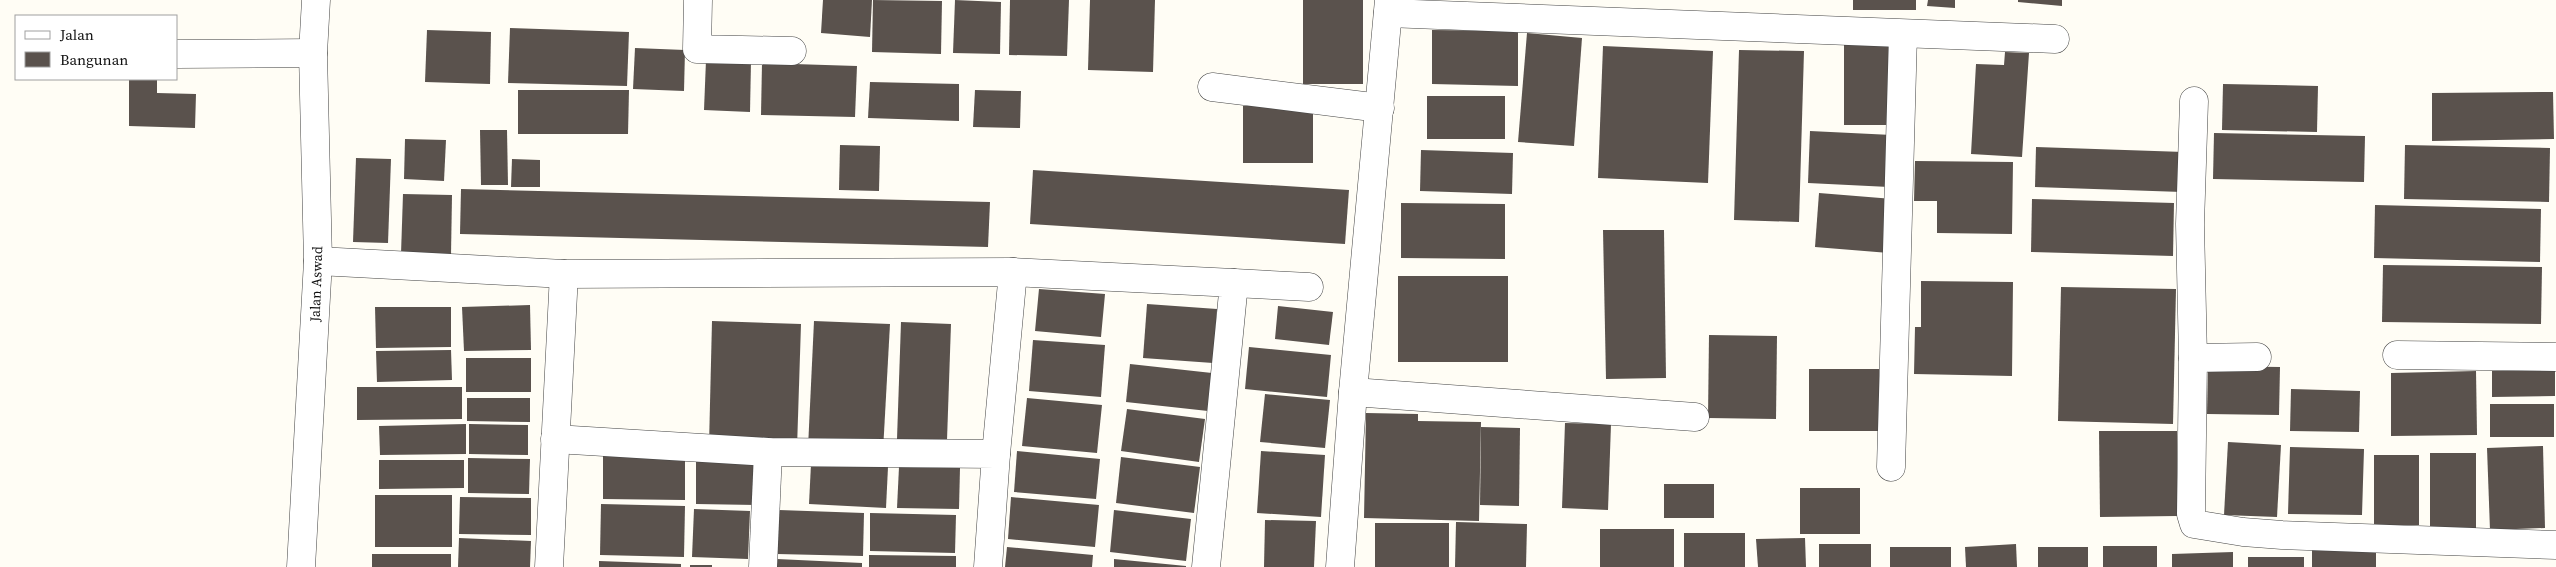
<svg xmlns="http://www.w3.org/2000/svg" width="2556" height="567" viewBox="0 0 2556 567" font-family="'Source Serif 4',serif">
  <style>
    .building { fill: #5a524d }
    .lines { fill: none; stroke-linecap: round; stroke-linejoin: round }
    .minor-casing { stroke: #444; stroke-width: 29 }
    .minor { stroke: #fff; stroke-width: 28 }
    .labels { text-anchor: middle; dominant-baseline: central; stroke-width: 5; stroke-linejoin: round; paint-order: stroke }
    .street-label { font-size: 14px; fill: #111; stroke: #fff }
  </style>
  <rect width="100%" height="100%" fill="#fffdf5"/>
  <g class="building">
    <polygon points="823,0 872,0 870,37 821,33"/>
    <polygon points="873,0 942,1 941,54 872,52"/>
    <polygon points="955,0 1001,2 1000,54 953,53"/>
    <polygon points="1010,0 1069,0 1067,56 1009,55"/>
    <polygon points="1090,0 1155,0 1153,72 1088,70"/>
    <rect x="1303" y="0" width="60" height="84"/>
    <rect x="1853" y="0" width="63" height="10"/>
    <polygon points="1928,0 1955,0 1955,8 1927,6"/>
    <polygon points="2018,0 2062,0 2062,6 2018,2"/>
    <polygon points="510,28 629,32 627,86 508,83"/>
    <polygon points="427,30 491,32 490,84 425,82"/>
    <polygon points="1432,30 1518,31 1518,86 1432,84"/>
    <polygon points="1527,33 1582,38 1574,146 1518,142"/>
    <rect x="1844" y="37" width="53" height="88"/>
    <polygon points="1603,46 1713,51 1708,183 1598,178"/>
    <polygon points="635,48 685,50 684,91 633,89"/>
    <polygon points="1739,50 1804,51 1799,222 1734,220"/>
    <polygon points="2005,52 2029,53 2022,157 1971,154 1976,64 2004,65"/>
    <polygon points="706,60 751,61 750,112 704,110"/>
    <polygon points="762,63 857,66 855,117 761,115"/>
    <polygon points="129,79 157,79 157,93 196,94 195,128 129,126"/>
    <polygon points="870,82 959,84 959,121 868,118"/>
    <polygon points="2223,84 2318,86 2317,132 2222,130"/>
    <polygon points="518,90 629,90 628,134 518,134"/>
    <polygon points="975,90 1021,91 1020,128 973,127"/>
    <polygon points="2553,92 2554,139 2432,141 2432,93"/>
    <rect x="1427" y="96" width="78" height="43"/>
    <rect x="1243" y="106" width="70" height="57"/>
    <polygon points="480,130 507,130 508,185 481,185"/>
    <polygon points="1810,131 1892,135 1889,187 1808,183"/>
    <polygon points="2214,133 2365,136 2364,182 2213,179"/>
    <polygon points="405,139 446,140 444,181 404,179"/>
    <polygon points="840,145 880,146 879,191 839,190"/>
    <polygon points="2405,145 2550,148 2549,202 2404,199"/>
    <polygon points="2036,147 2184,152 2182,192 2035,187"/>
    <polygon points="1421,150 1513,153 1512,194 1420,191"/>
    <polygon points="356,158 391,159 388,243 353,242"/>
    <polygon points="512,159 540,160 540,187 511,187"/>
    <polygon points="1915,161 2013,162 2012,234 1937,233 1937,201 1914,201"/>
    <polygon points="1033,170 1349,190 1345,244 1030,224"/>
    <polygon points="461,189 990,202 988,247 460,234"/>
    <polygon points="1819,193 1893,199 1889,253 1815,247"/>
    <polygon points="403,194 452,195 451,255 401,254"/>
    <polygon points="2032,199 2174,203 2173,256 2031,252"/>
    <polygon points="1401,203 1505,204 1505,259 1401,258"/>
    <polygon points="2375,205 2541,209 2540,262 2374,258"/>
    <polygon points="1603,230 1664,230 1666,378 1606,379"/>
    <polygon points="2383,265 2542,267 2541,324 2382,322"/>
    <rect x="1398" y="276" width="110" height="86"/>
    <polygon points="1921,281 2013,282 2012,376 1914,374 1915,327 1921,327"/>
    <polygon points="2061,287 2176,289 2173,424 2058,421"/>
    <polygon points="1039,289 1105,294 1101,337 1035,331"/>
    <polygon points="1147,304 1217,309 1213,363 1143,358"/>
    <polygon points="530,305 531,350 464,351 462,307"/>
    <polygon points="1278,306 1333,312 1329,345 1275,339"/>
    <polygon points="375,307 451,307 451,347 376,348"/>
    <polygon points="712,321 801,324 797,448 709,445"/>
    <polygon points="814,321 890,324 883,451 808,448"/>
    <polygon points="901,322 951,324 947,440 897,439"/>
    <polygon points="1709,335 1777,336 1776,419 1708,418"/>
    <polygon points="1033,340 1105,345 1101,397 1029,391"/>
    <polygon points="1249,347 1331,355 1327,397 1245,389"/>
    <polygon points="451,350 452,380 377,382 376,351"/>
    <rect x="466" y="358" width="65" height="34"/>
    <polygon points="1130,364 1212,373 1208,411 1126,402"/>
    <polygon points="2208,366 2280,367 2279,415 2207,414"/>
    <rect x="1809" y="369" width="70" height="62"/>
    <polygon points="2555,370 2555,396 2492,397 2492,371"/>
    <polygon points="2476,371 2477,435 2391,436 2391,373"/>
    <polygon points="357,387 462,387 462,419 357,420"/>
    <polygon points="2291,389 2360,391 2359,432 2290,431"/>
    <polygon points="1265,394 1330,400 1325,448 1260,442"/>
    <polygon points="467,398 530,398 530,422 467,421"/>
    <polygon points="1027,398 1102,405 1097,453 1022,446"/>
    <rect x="2490" y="404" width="64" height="33"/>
    <polygon points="1127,409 1205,419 1199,462 1121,451"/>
    <polygon points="1366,413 1418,414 1418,421 1481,422 1479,521 1364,518"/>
    <polygon points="1565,423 1611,424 1608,510 1562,508"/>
    <polygon points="466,424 466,454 380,455 379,426"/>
    <polygon points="469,424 528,425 528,455 469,454"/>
    <polygon points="1481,427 1520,428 1519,506 1480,505"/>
    <polygon points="2099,431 2177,431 2177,516 2100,517"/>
    <polygon points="2228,442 2281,445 2277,517 2224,515"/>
    <polygon points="2543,446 2545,528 2490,530 2487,448"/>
    <polygon points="2290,447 2364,449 2362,515 2288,514"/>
    <polygon points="1017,451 1100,459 1096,499 1014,492"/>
    <polygon points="1261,451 1325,455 1321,517 1257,513"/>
    <rect x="2430" y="453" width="46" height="75"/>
    <polygon points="603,455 685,455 685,500 603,499"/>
    <rect x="2374" y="455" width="45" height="70"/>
    <polygon points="1121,457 1200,467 1194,513 1116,503"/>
    <polygon points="468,458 530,459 529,494 468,493"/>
    <polygon points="696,459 757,460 756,505 696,504"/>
    <polygon points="379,460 464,460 464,488 379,489"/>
    <polygon points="811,464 888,467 886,508 809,504"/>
    <polygon points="899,467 960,468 959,509 897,508"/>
    <rect x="1664" y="484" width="50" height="34"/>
    <rect x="1800" y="488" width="60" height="46"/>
    <rect x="375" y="495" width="77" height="52"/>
    <polygon points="460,497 531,498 531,535 459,534"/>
    <polygon points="1011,497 1099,505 1095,547 1008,539"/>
    <polygon points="601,504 685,506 684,557 600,555"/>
    <polygon points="694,509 750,511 748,559 692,557"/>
    <polygon points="779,510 864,513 863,556 777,554"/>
    <polygon points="1114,510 1191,519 1186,561 1110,552"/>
    <polygon points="870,513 956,515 955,553 870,551"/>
    <polygon points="1265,520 1316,521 1314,567 1264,567"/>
    <polygon points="1456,522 1527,524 1526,567 1455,567"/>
    <rect x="1375" y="523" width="74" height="44"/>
    <rect x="1600" y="529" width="74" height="38"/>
    <rect x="1684" y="533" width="61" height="34"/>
    <polygon points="459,538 531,541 530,567 458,567"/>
    <polygon points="1805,538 1806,567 1758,567 1756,539"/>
    <rect x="1819" y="544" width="52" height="23"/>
    <polygon points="2016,544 2017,567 1966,567 1965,547"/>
    <rect x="2103" y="546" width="54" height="21"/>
    <polygon points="1007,547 1093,555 1092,567 1005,567"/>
    <rect x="1890" y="547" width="61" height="20"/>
    <rect x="2038" y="547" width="50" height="20"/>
    <polygon points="2376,549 2376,567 2312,567 2312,550"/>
    <polygon points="2233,552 2233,567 2172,567 2172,554"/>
    <rect x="372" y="554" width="79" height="13"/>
    <polygon points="869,555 956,556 956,567 869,567"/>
    <rect x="2248" y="557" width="56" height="10"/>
    <polygon points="777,559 862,563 862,567 777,567"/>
    <polygon points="1114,559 1186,566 1186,567 1114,567"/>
    <polygon points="599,561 681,564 681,567 599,567"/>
    <rect x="690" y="565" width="22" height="2"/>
  </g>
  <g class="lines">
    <g class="minor-casing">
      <g id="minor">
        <polyline points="698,0 697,49 792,51"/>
        <polyline points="1388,13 2055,39"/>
        <polyline points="176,54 313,53"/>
        <polyline points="1212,87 1380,108"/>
        <polyline points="2194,101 2190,224 2193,358 2191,514 2194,524 2243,532 2282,535 2556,545"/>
        <polyline points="318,261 564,274 1013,272 1234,283 1206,567"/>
        <polyline points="1234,283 1309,287"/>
        <polyline points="2397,355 2556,357"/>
        <polyline points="2193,358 2257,357"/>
        <polyline points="1353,392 1695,417"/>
        <polyline points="555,439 768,452 996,454 988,567"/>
        <polyline points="996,454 1013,272"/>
        <polyline points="1891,467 1903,34"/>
        <polyline points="301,567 318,261 313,53 316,0"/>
        <polyline points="549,567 564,274"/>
        <polyline points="763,567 768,452"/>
        <polyline points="1340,567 1353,392 1389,0"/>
      </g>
    </g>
    <use href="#minor" class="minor"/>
  </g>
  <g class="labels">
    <g class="street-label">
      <text transform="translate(316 284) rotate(-88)">Jalan Aswad</text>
    </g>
  </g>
  <rect x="15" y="15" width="162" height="65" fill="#ffffff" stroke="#a0a0a0"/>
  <rect x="25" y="31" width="25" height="8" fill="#ffffff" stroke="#a0a0a0"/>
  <text x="60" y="40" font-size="15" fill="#111111">Jalan</text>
  <rect x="25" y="52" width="25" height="15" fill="#5a524d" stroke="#a0a0a0"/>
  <text x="60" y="65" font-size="15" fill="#111111">Bangunan</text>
</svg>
